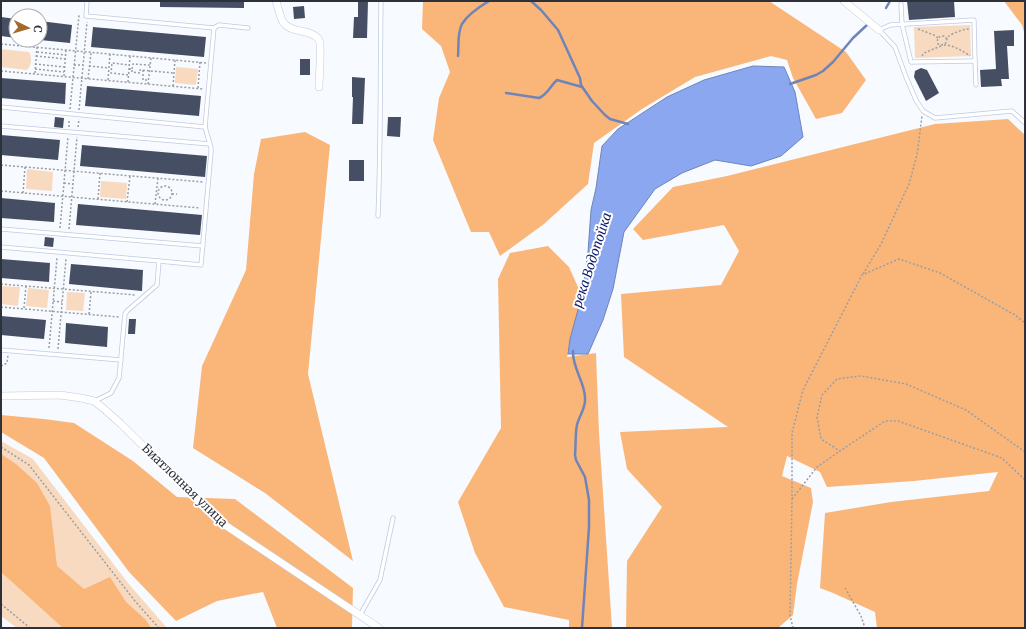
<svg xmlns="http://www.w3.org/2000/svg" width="1026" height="629" viewBox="0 0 1026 629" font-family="Merriweather,serif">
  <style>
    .green { fill: #f8dac0 }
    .forest { fill: #fab679 }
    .water { fill: #8ba7ef; stroke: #6f84b9 }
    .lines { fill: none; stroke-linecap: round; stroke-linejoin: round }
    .stream { stroke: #6f84b9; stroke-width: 2.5 }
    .building { fill: #454e62 }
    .lane-casing { stroke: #bfcae2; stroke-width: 5 }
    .street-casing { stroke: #bfcae2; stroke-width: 8 }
    .path { stroke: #9a9ea4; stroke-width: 1.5; stroke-dasharray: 2 2; stroke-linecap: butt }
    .lane { stroke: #fff; stroke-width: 3.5 }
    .street { stroke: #fff; stroke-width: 7 }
    .labels { text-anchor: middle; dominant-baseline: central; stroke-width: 4; stroke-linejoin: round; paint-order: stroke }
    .street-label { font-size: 12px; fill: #2d313a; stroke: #fff }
    .water-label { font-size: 13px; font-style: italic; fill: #0d1b6c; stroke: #fff }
  </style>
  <rect width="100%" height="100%" fill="#f7faff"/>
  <g class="green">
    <polygon points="970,25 971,56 915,58 914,27"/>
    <path d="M 1,49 L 29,52 C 32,58 32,64 27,70 L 1,67 Z"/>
    <polygon points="176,67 198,69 196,85 175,83"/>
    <polygon points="27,169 53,172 52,191 26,189"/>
    <polygon points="101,181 127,183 126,199 100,197"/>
    <polygon points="1,286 20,287 18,306 1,304"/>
    <polygon points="28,288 49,290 47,308 26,306"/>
    <polygon points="67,292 85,293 83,311 66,310"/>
    <polygon points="1,441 33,459 128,583 167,628 17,628 1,616"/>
  </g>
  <g class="forest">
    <polygon points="423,1 769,1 846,52 866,80 842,113 816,119 793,78 787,60 771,56 695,77 642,109 594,143 588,184 544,224 500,256 489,232 471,232 433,140 439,98 450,72 441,46 422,29"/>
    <polygon points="1004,1 1025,1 1025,35 1022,25"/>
    <polygon points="1008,119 1025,135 1025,628 877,628 875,612 833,593 820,588 825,513 891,502 989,491 998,472 914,481 827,487 820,472 787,456 782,476 811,488 813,502 797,584 793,615 778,628 626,628 627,561 662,507 627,469 620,432 728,427 624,357 621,294 721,285 739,251 724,225 643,240 633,229 673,187 727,176 935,124"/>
    <polygon points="305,132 330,145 308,374 353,561 265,493 193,448 202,366 246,270 254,174 261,139"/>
    <polygon points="548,246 569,267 582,296 579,322 567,357 596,353 599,433 612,628 569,628 569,620 504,607 475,553 458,502 501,428 498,279 510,253"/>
    <polygon points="1,415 44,419 74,423 133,461 177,497 235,499 353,588 352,628 277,628 263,592 217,601 176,621 129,572 44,458 1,432"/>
    <polygon points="1,454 16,464 37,483 50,506 57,566 84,589 110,577 126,602 146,620 151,628 63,628 1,572"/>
  </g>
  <polygon class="water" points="753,66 784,67 795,92 803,137 781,156 751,166 715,160 682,173 655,189 624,232 613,289 603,320 588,354 568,354 570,339 582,295 588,252 591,210 596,188 602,146 618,129 667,97 704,80"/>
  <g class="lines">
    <g class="stream">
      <polyline points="531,1 541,10 558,30 580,78 581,85 583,88 592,101 605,115 610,119 628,124"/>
      <polyline points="886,8 890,1"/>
      <path d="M 458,56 C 459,46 457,33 462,24 C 468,14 479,7 489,1"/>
      <polyline points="790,84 816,75 823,71 833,62 853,38 867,25"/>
      <path d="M 506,93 L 539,98 C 548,94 550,86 557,80 L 582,87"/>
      <path d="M 573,351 C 572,368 585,382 585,398 C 586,408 579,416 577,425 C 575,434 576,446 575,455 L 576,460 L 585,477 L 589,500 L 589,527 L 582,628"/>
    </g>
  </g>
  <g class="building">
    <polygon points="160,1 244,1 244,8 160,7"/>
    <polygon points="358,1 368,1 367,38 353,38 354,17 358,17"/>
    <polygon points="907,1 954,1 955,17 909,20"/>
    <polygon points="304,6 305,18 294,19 293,7"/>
    <polygon points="1,17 16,19 16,38 1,36"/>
    <polygon points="40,21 72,25 70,43 40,40"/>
    <polygon points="93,27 206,37 204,57 91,47"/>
    <polygon points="1014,30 1014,46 1007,46 1009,79 1001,79 1002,86 981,87 980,70 996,69 994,31"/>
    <rect x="300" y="59" width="10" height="16"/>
    <polygon points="921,68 927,70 939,93 926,101 914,77 915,71"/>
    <polygon points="352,77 365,78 363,124 352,124 353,97 352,97"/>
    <polygon points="1,78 66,83 65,104 1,98"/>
    <polygon points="87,86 201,96 199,116 85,106"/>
    <polygon points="55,117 64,118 63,128 54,127"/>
    <polygon points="388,117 401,117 400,137 387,136"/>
    <polygon points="1,135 60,140 58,160 1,155"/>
    <polygon points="82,145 207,156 205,177 80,166"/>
    <rect x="349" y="160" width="15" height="21"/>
    <polygon points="1,198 55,203 54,222 1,218"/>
    <polygon points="78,204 202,215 200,235 76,225"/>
    <polygon points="45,237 54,238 53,247 44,246"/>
    <polygon points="1,259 50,263 49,282 1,278"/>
    <polygon points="71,264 143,270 142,291 69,284"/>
    <polygon points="1,316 46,320 44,339 1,335"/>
    <polygon points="129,319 136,319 135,334 128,334"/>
    <polygon points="66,323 108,327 107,347 65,343"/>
  </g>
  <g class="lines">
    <g class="lane-casing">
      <g id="lane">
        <polyline points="87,1 86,16 214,28 205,127 211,148 211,152 201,265 159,261"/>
        <polyline points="901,4 902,24 911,62 975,61"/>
        <polyline points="214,28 219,25 248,28"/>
        <polyline points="976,85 975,61 974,20 890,25 879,30 895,47 906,77 916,100 923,111 935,118 1012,111 1025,123"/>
        <polyline points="1,107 205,127"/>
        <polyline points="1,126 210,144"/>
        <path d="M 378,216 C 381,144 380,73 381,1"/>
        <polyline points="1,229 203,246"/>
        <polyline points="1,247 159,261 157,285 127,311 125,314 119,378 111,393 95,401"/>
        <polyline points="1,350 121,360"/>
        <polyline points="360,615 380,580 393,518"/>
      </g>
    </g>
    <g class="street-casing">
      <g id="street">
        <path d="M 276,1 C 278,7 280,17 283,22 C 291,34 311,28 319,40 C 322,46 319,78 319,87"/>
        <polyline points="844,1 879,30"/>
        <polyline points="1,396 60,395 81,398 94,401 103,408 121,424 219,521 379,628"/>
      </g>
    </g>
    <g class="path">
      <polyline points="918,29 934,35 938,38"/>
      <path d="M 947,39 L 944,36 L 941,36 C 937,38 937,40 938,44 L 941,45 C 950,43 944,40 949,36 C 953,33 964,29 969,29"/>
      <polyline points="1,44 206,63"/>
      <path d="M 944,45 C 953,45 963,51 970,56"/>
      <polyline points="37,52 66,55"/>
      <polyline points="36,56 66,59"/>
      <polyline points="922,56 924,53 941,46"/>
      <polyline points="35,64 65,67"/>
      <polyline points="74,65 83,65"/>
      <polyline points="89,66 109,68"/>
      <polyline points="35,69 64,72"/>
      <polyline points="129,69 132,69 132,72 140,73 140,70 174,73"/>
      <polyline points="132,69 133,64 150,65"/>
      <polyline points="143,70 143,80 149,80"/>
      <polyline points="1,71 203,89"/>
      <polyline points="35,73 37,47"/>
      <polyline points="128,75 111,73 112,63 129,65"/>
      <polyline points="64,76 66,50"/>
      <polyline points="88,79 91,53"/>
      <polyline points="108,80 110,54"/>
      <polyline points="128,82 130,56"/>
      <polyline points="148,84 151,58"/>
      <polyline points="173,86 175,60"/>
      <polyline points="198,88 200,62"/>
      <polyline points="70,109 79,15"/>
      <polyline points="79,110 87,22"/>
      <polyline points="69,127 69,119"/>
      <polyline points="78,127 79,119"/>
      <polyline points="1,165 203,182"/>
      <polyline points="64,183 73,184"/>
      <circle cx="165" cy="193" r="7"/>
      <polyline points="1,191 200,208"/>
      <polyline points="23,193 25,167"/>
      <polyline points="172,194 177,194"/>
      <polyline points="98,199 100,173"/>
      <polyline points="127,202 130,176"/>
      <polyline points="155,204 158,178"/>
      <polyline points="60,228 68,137"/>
      <polyline points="69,229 77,137"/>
      <polyline points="863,274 881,244 909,184 917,155 922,116"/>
      <polyline points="1,284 136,295"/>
      <polyline points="53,301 62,302"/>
      <polyline points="1,307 119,317"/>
      <polyline points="24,308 26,286"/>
      <polyline points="89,314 91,292"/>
      <polyline points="49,348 57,258"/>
      <polyline points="58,349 66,259"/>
      <polyline points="1,366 7,363 8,355"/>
      <polyline points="1,447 29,465 135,601 159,628"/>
      <polyline points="1025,452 966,410 906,384 861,376 837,379 822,395 817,417 821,439 840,451 885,421 898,421 1002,458 1025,480"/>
      <polyline points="792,499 817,467 840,451"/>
      <polyline points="845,588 861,616 865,628"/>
      <polyline points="1,604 30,628"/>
      <polyline points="793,628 790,615 792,499 792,433 803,390 862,275 899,259 940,273 1015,315 1025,323"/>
    </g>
    <use href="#lane" class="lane"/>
    <use href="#street" class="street"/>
  </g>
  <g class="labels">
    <g class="street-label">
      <text transform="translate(185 485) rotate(44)">Биатлонная улица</text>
    </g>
    <g class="water-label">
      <text transform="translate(592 260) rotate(-72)">река Водопойка</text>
    </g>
  </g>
  <rect width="1026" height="629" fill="none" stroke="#2d313a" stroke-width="4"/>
  <g transform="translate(28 28) rotate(95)"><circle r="19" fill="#ffffff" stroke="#abadb0"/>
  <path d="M0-3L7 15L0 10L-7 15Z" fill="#a4682b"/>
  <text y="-6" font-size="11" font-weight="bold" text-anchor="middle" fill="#2d313a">С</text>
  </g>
</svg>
